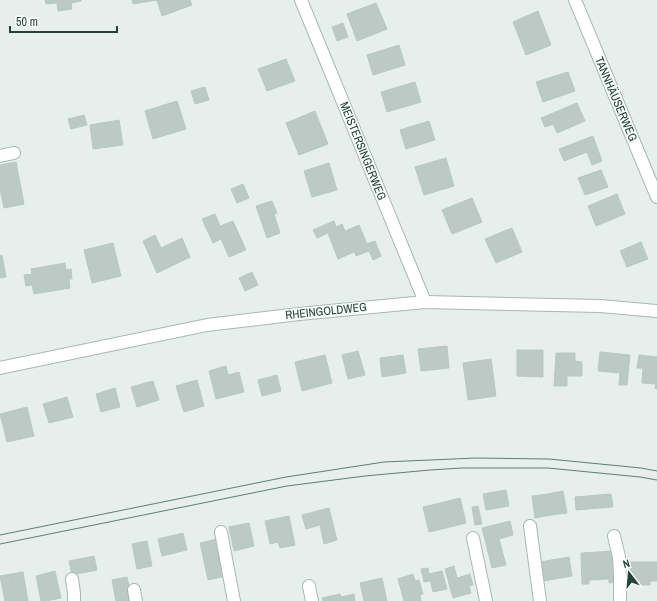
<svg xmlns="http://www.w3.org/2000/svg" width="657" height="601" viewBox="0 0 657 601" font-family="'Archivo Narrow',sans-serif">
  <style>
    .building { fill: #bbcac4; stroke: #b8c9c2 }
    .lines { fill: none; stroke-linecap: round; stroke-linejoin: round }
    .minor-casing { stroke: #a8b8b2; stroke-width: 14 }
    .minor { stroke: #fff; stroke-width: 12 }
    .tram { stroke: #5f7d75; stroke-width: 1 }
    .labels { text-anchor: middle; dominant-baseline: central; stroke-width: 3; stroke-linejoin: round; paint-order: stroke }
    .street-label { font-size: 12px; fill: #24423a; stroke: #f7fbf9 }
  </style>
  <rect width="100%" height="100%" fill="#e6efeb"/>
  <g class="building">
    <polygon points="45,0 81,0 81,1 71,3 72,9 58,11 57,3 46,4"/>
    <polygon points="132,0 190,0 192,5 162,16 157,0 133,4"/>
    <polygon points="376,3 387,29 357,41 347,14"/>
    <polygon points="538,11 551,45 526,55 513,22"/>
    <polygon points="343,23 348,37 337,41 332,27"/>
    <polygon points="399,45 405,65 373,75 367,55"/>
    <polygon points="286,59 295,81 267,91 258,69"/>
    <polygon points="568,72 575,91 543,102 536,82"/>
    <polygon points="415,82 421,102 387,112 381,92"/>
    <polygon points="205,87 209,100 195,104 191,91"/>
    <polygon points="177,101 186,129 153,139 145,111"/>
    <polygon points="577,103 585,121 557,133 553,124 545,127 541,118"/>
    <polygon points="315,111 328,144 299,155 286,123"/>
    <polygon points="84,115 87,125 71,129 68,119"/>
    <polygon points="119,120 123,145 93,149 90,125"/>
    <polygon points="429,121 435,140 406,149 400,130"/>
    <polygon points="593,136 602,161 592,165 587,152 564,161 559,149"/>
    <polygon points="446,158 454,186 424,195 415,167"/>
    <polygon points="16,162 24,204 4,208 0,189 0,165"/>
    <polygon points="329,163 337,190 312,197 304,171"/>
    <polygon points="601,170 608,187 585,195 578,178"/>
    <polygon points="243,184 249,198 237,203 231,189"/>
    <polygon points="617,194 625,214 596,226 588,206"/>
    <polygon points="472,198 482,222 452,234 442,210"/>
    <polygon points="272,201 277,213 274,214 280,233 267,238 256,206"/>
    <polygon points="215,214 225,237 213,243 202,219"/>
    <polygon points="233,221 246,250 229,257 221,239 225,237 220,226"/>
    <polygon points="334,221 336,227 342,224 354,252 338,259 328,233 317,238 313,230"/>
    <polygon points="359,225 367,244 375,241 381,256 373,260 369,251 356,256 345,231"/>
    <polygon points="512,228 522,252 496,263 485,239"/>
    <polygon points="155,235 161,248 182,238 190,257 157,273 143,241"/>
    <polygon points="641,242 648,259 627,267 620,251"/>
    <polygon points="113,243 121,276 92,283 84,250"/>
    <polygon points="2,255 6,277 0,278 0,256"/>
    <polygon points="65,263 66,270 71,269 72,279 69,279 70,288 34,294 32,285 26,286 24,275 32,274 31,269"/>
    <polygon points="252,272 258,285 245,291 239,278"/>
    <polygon points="447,346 449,368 421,371 418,349"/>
    <polygon points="517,350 543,350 543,377 517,376"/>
    <polygon points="358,351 365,375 348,379 342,355"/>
    <polygon points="600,352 630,355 627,385 619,385 620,373 598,371"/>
    <polygon points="556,353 575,353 575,361 582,362 582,376 567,376 567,386 554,386"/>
    <polygon points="325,355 332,383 302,391 295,362"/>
    <polygon points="403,355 406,373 382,377 380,358"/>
    <polygon points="639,355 657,357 657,389 655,388 656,384 642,383 643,368 637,368"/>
    <polygon points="491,359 496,396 468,400 463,363"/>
    <polygon points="226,366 228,375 239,372 244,392 216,399 209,371"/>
    <polygon points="277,375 281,391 262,396 258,380"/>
    <polygon points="197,380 204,406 184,412 176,386"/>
    <polygon points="153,381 159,400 137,407 131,387"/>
    <polygon points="115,388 120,407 101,412 96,394"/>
    <polygon points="67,397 73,417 49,423 43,404"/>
    <polygon points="27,407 34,436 7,442 0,414"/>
    <polygon points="506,490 509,506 486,510 483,494"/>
    <polygon points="563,491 567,513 551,515 548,494"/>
    <polygon points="548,494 551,515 535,518 532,496"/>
    <polygon points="611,494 613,507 576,510 575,497"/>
    <polygon points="460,498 466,523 454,526 448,501"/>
    <polygon points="448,501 454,526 442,529 436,504"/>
    <polygon points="436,504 442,529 429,532 423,507"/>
    <polygon points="478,506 482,524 475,525 472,507"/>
    <polygon points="329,508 337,540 324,544 320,525 306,529 302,515"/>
    <polygon points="289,516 295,545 280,548 278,542 270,544 265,521"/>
    <polygon points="510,521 513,535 499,539 506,565 492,568 482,528"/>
    <polygon points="249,523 254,546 234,551 229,527"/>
    <polygon points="183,533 187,550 162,556 158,539"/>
    <polygon points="217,539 221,557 204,561 200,543"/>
    <polygon points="147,541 152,566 137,569 132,544"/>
    <polygon points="615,551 616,582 609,583 609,579 589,580 589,584 582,584 581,553"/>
    <polygon points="94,556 97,570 72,575 69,561"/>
    <polygon points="221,557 226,576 208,580 204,561"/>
    <polygon points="569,557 572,576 543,581 540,562"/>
    <polygon points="627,562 657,562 657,581 650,581 650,585 640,585 640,581 632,581 632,571 627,571"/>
    <polygon points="454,566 457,578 470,574 473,585 469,586 471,593 453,598 445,569"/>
    <polygon points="428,568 430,581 424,582 421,569"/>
    <polygon points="55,571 61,598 46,601 41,601 36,576"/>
    <polygon points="442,571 447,589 433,592 429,574"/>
    <polygon points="23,572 28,601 16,601 11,574"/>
    <polygon points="11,574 16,601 5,601 0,576"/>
    <polygon points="413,574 415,581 419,580 423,594 420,595 421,601 404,601 398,579"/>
    <polygon points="127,577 132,601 116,601 112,580"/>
    <polygon points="382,578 387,601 364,601 360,583"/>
    <polygon points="340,594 341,597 354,594 355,601 323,601 322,598"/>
  </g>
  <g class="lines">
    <g class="minor-casing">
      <g id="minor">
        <polyline points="301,0 425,302"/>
        <polyline points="575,0 657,197"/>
        <polyline points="0,156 14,153"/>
        <polyline points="0,368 207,325 299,314 425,302 600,306 657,311"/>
        <polyline points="530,526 540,601"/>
        <polyline points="221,532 234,601"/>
        <polyline points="614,536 619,557 620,575 620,601"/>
        <polyline points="473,538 486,601"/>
        <polyline points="72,579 74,593 74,601"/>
        <polyline points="309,586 312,601"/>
        <polyline points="134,590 136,601"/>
      </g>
    </g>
    <use href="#minor" class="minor"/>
    <g class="tram">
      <polyline points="0,535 286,477 384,462 476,458 549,459 641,468 657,471"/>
      <polyline points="0,544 287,486 365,476 430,470 462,468 548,468 640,477 657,480"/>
    </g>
  </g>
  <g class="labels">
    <g class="street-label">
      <text transform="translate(616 99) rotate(67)">TANNHÄUSERWEG</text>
      <text transform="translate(363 151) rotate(68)">MEISTERSINGERWEG</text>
      <text transform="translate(326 311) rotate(-6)">RHEINGOLDWEG</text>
    </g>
  </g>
  <g transform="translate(629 573) rotate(344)" stroke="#f7fbf9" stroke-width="3" paint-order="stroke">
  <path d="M0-3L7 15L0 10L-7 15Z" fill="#24423a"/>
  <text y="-6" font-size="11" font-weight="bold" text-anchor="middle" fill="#24423a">N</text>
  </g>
  <path d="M10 26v6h107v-6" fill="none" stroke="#24423a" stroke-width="2"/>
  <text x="16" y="26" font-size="12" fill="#24423a" stroke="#f7fbf9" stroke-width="3" paint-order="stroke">50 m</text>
</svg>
